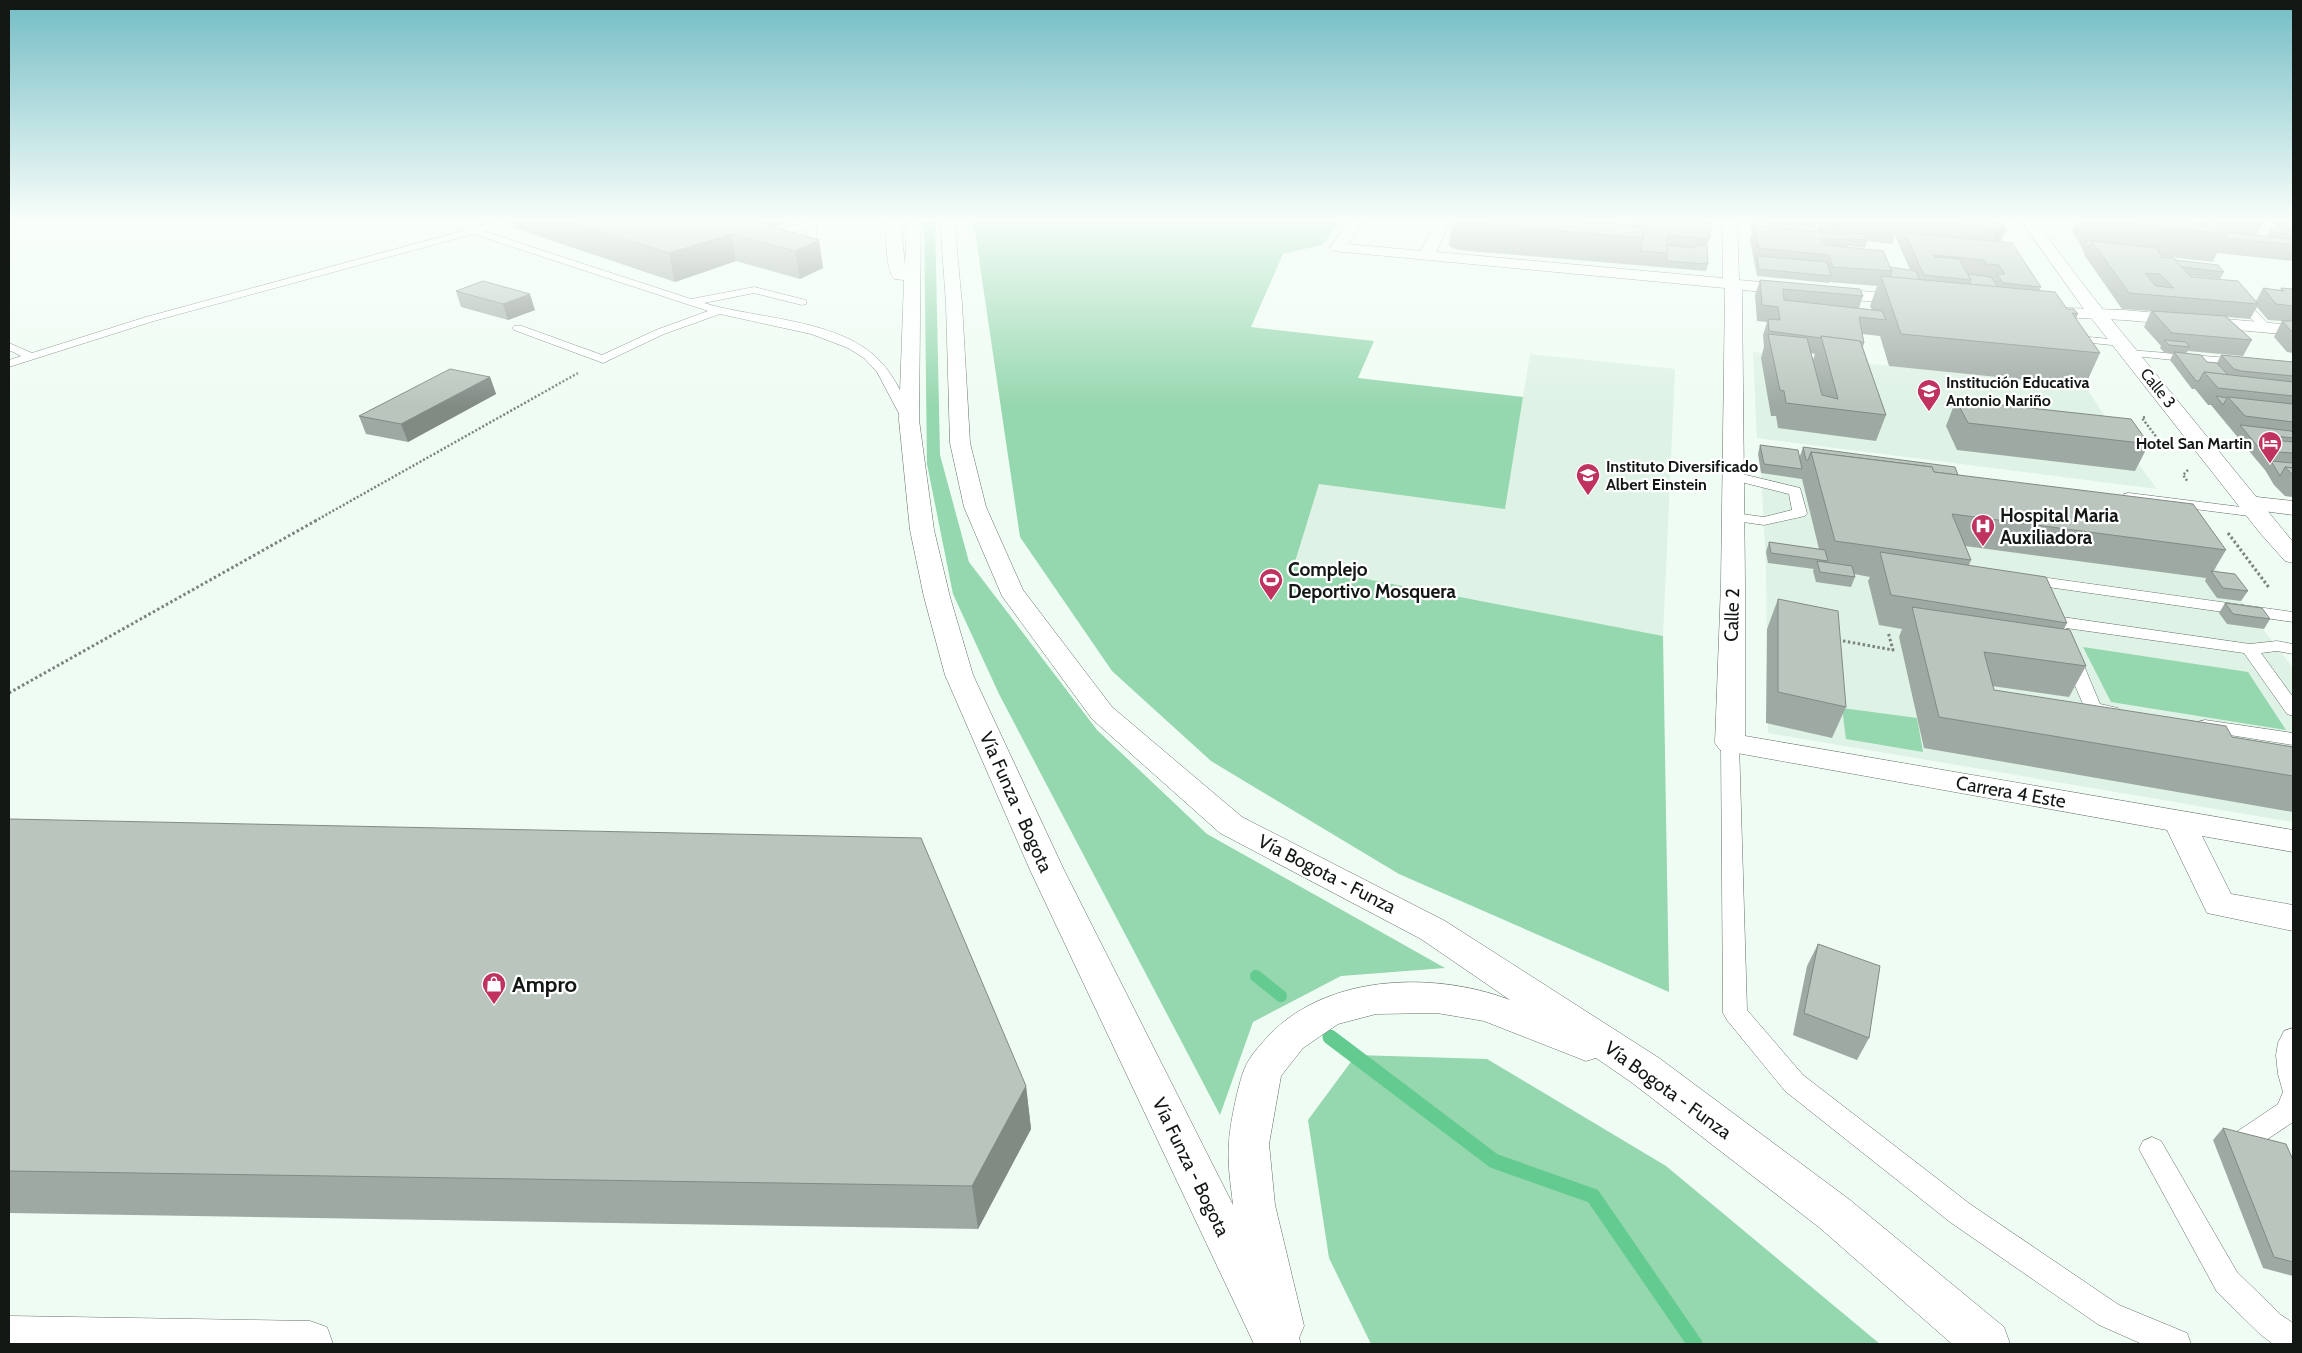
<svg xmlns="http://www.w3.org/2000/svg" width="2302" height="1353" viewBox="0 0 2302 1353" font-family="Cabin,sans-serif">
  <style>
    .built { fill: #def2e5 }
    .green { fill: #95d7ae }
    .lines { fill: none; stroke-linecap: round; stroke-linejoin: round }
    .stream-far1 { stroke: #64cb90; stroke-width: 12 }
    .stream { stroke: #64cb90; stroke-width: 15 }
    .lane-casing { stroke: #646f68; stroke-width: 1 }
    .street-casing { stroke: #646f68; stroke-width: 1 }
    .secondary-casing { stroke: #646f68; stroke-width: 1 }
    .primary-casing { stroke: #646f68; stroke-width: 1 }
    .path-far1 { stroke: #7a837d; stroke-width: 2.5; stroke-dasharray: 2 2; stroke-linecap: butt }
    .path { stroke: #7a837d; stroke-width: 3; stroke-dasharray: 2.5 2.5; stroke-linecap: butt }
    .lane { fill: #fff; fill-rule: evenodd }
    .street { fill: #fff; fill-rule: evenodd }
    .secondary { fill: #fff; fill-rule: evenodd }
    .primary { fill: #fff; fill-rule: evenodd }
    .wall { fill: #9fa9a3; fill-rule: evenodd }
    .shaded-wall { fill: #828a84 }
    .building { fill: #b9c5bd; stroke: #828a84; fill-rule: evenodd }
    .labels { text-anchor: middle; dominant-baseline: central; stroke-width: 4.5; stroke-linejoin: round; paint-order: stroke }
    .far-poi-label { font-size: 16px; font-weight: bold; fill: #131815; stroke: #fff; text-anchor: start }
    .far-street-label { font-size: 16px; fill: #131815; stroke: #fff }
    .poi-label { font-size: 19px; font-weight: bold; fill: #131815; stroke: #fff; text-anchor: start }
    .street-label { font-size: 19px; fill: #131815; stroke: #fff }
    .near-poi-label { font-size: 22px; font-weight: bold; fill: #131815; stroke: #fff; text-anchor: start }
  </style>
  <rect width="100%" height="100%" fill="#effcf3"/>
  <g class="built">
    <polygon points="1753,352 2085,386 2124,445 2157,489 1757,438"/>
    <polygon points="1530,354 1675,369 1663,636 1294,565 1319,484 1505,508"/>
    <polygon points="1761,473 2187,530 2293,668 2293,822 1768,733 1766,565"/>
  </g>
  <g class="green">
    <polygon points="924,218 935,218 940,455 969,562 1097,730 1207,834 1445,968 1341,976 1253,1022 1220,1115 999,694 953,594 927,464"/>
    <polygon points="973,218 1343,218 1322,245 1283,254 1251,327 1374,341 1358,378 1523,397 1505,509 1319,484 1294,565 1663,636 1669,992 1399,874 1211,761 1112,671 1020,537"/>
    <polygon points="2083,647 2248,672 2286,730 2111,702"/>
    <polygon points="1842,708 1917,718 1923,752 1846,739"/>
    <polygon points="1356,1055 1487,1059 1666,1166 1880,1344 1371,1344 1329,1258 1308,1120"/>
  </g>
  <g class="lines">
    <polyline class="stream-far1" points="1256,976 1281,996"/>
    <polyline class="stream" points="1330,1037 1494,1161 1593,1196 1695,1344"/>
    <g class="lane-casing">
      <g id="lane">
        <path d="M 510,218 L 525,218 L 483,231 L 691,299 L 754,287 L 806,300 L 806,304 L 802,305 L 754,293 L 704,303 C 757,319 841,319 880,361 C 896,378 905,400 915,420 L 909,424 L 904,423 L 877,372 L 864,358 L 848,348 L 811,334 L 720,314 L 664,334 L 603,363 L 514,330 L 512,328 L 514,326 L 522,326 L 602,355 L 656,330 L 708,311 L 473,234 L 154,321 L 9,367 L 9,360 L 21,356 L 9,350 L 9,343 L 32,353 L 146,317 Z"/>
        <polygon points="808,218 817,218 815,251 800,255 795,252 807,247 807,229 772,237 765,242 760,239 766,233 807,223"/>
        <polygon points="2237,294 2241,295 2270,326 2272,328 2270,330 2262,330 2233,299 2233,295"/>
        <polygon points="2067,335 2121,340 2127,343 2121,346 2063,340 2061,338"/>
        <polygon points="2129,350 2241,359 2247,363 2241,367 2125,355 2123,353"/>
        <polygon points="1734,472 1800,488 1807,513 1805,516 1764,525 1729,520 1727,517 1729,514 1734,513 1764,517 1792,510 1789,494 1729,479 1727,476 1729,473"/>
        <polygon points="2129,493 2257,509 2264,513 2257,517 2124,500 2122,497 2124,494"/>
        <polygon points="2026,575 2293,612 2293,622 2020,583 2018,580 2020,577"/>
        <polygon points="2055,616 2250,644 2277,641 2293,644 2293,654 2277,651 2261,653 2293,697 2293,716 2287,714 2244,653 2066,628 2065,634 2053,634 2047,621 2049,618"/>
        <polygon points="2071,651 2077,652 2080,656 2100,704 2118,708 2121,712 2118,716 2112,718 2087,713 2062,656 2065,652"/>
        <polygon points="2205,720 2293,733 2293,745 2198,730 2196,726 2198,722"/>
        <polygon points="1730,737 1737,739 1739,743 1747,1010 1803,1075 1970,1204 2119,1305 2187,1333 2191,1344 2142,1344 2099,1325 1950,1222 1785,1091 1727,1020 1723,1013 1721,743 1723,739"/>
        <polygon points="2293,1028 2293,1122 2247,1153 2238,1157 2229,1153 2225,1145 2229,1137 2278,1104 2283,1092 2278,1074 2276,1055 2278,1043 2284,1031"/>
        <polygon points="2152,1137 2161,1141 2237,1272 2281,1315 2293,1323 2293,1344 2273,1344 2261,1335 2217,1292 2139,1149 2143,1141"/>
      </g>
    </g>
    <g class="street-casing">
      <g id="street">
        <polygon points="1351,218 1365,218 1348,244 1421,251 1438,218 1452,218 1436,252 1723,278 1723,218 1737,218 1739,280 1917,296 1919,300 1917,304 1911,305 1742,290 1745,584 1745,736 2293,830 2293,852 2202,836 2231,894 2293,905 2293,931 2207,913 2167,830 1720,750 1715,743 1721,584 1725,288 1333,251 1330,248"/>
        <polygon points="2013,218 2055,218 2113,225 2120,229 2113,233 2020,222"/>
        <polygon points="2041,307 2124,310 2293,325 2293,335 2124,320 2035,316 2032,312 2035,308"/>
        <polygon points="2248,496 2293,501 2293,515 2240,508 2237,503 2240,498"/>
        <polygon points="9,1316 310,1321 327,1327 333,1344 9,1344"/>
      </g>
    </g>
    <g class="secondary-casing">
      <polygon id="secondary" points="2019,218 2033,218 2093,297 2293,542 2293,563 2285,561 2260,533 2081,305"/>
    </g>
    <g class="primary-casing">
      <path id="primary" d="M 886,218 L 900,218 L 905,265 L 907,218 L 921,218 L 919,420 L 934,530 L 950,597 L 973,675 L 1064,870 L 1233,1205 C 1231,1185 1227,1164 1229,1144 C 1229,1128 1238,1085 1244,1070 C 1248,1059 1256,1050 1263,1042 C 1320,974 1432,970 1510,1000 L 1421,939 L 1220,833 L 1092,719 L 1002,596 L 964,507 L 950,443 L 946,304 L 940,218 L 954,218 L 962,304 L 970,443 L 986,507 L 1023,590 L 1112,707 L 1242,817 L 1445,921 L 1659,1058 L 1850,1200 L 2004,1327 L 2010,1344 L 1952,1344 L 1820,1228 L 1631,1082 L 1596,1058 L 1586,1061 L 1484,1021 L 1437,1013 L 1376,1014 L 1338,1024 L 1303,1048 L 1281,1076 L 1269,1144 L 1275,1205 L 1304,1326 L 1299,1338 L 1301,1344 L 1254,1344 L 1030,870 L 945,675 L 924,597 L 910,530 L 899,420 L 904,280 L 894,279 C 884,264 887,236 886,218 Z"/>
    </g>
    <g class="path-far1">
      <polyline points="2145,417 2142,418 2164,447 2170,450"/>
      <polyline points="2188,470 2183,475 2188,482"/>
      <polyline points="315,521 578,373"/>
    </g>
    <g class="path">
      <polyline points="2228,533 2270,589"/>
      <polyline points="1838,640 1893,650 1888,632"/>
      <polyline points="9,693 317,520"/>
    </g>
    <use href="#lane" class="lane"/>
    <use href="#street" class="street"/>
    <use href="#secondary" class="secondary"/>
    <use href="#primary" class="primary"/>
  </g>
  <g class="wall">
    <polygon points="511,218 791,218 791,221 774,227 823,268 800,279 736,261 675,282 514,228"/>
    <path d="M 1583,218 L 1710,218 L 1709,222 L 1709,239 L 1707,246 L 1708,264 L 1706,271 L 1458,250 L 1449,246 L 1453,219 L 1582,222 ZM 1618,221 L 1639,224 L 1638,226 L 1617,224 Z"/>
    <path d="M 1751,218 L 1817,218 L 1817,220 L 1815,227 L 1817,232 L 1818,218 L 2001,218 L 2006,231 L 2001,242 L 2041,287 L 2039,291 L 2067,309 L 2078,314 L 2076,319 L 2100,353 L 2085,386 L 1889,366 L 1880,336 L 1862,334 L 1864,343 L 1863,347 L 1886,415 L 1876,441 L 1778,428 L 1776,416 L 1771,416 L 1761,358 L 1764,347 L 1763,335 L 1767,322 L 1757,321 L 1755,295 L 1760,280 L 1863,296 L 1859,308 L 1872,310 L 1870,306 L 1877,286 L 1829,282 L 1829,283 L 1757,276 L 1750,240 L 1752,232 L 1750,222 ZM 1895,235 L 1910,270 L 1890,267 L 1848,247 L 1848,246 L 1865,248 L 1867,241 L 1892,244 ZM 1811,353 L 1815,354 L 1813,360 Z"/>
    <path d="M 2065,218 L 2265,218 L 2256,235 L 2268,237 L 2267,236 L 2271,229 L 2279,230 L 2268,218 L 2293,218 L 2293,261 L 2217,253 L 2213,262 L 2162,256 L 2224,272 L 2220,279 L 2189,276 L 2191,277 L 2256,301 L 2263,288 L 2280,290 L 2281,288 L 2291,289 L 2293,286 L 2293,353 L 2287,352 L 2274,337 L 2282,321 L 2268,320 L 2257,307 L 2250,319 L 2227,317 L 2252,340 L 2243,356 L 2188,351 L 2186,353 L 2207,362 L 2217,363 L 2221,355 L 2293,362 L 2293,497 L 2285,496 L 2274,485 L 2265,470 L 2254,457 L 2211,405 L 2208,405 L 2195,389 L 2192,389 L 2170,360 L 2173,354 L 2165,353 L 2160,348 L 2161,346 L 2144,327 L 2151,311 L 2122,309 L 2085,256 L 2082,248 L 2072,231 L 2078,219 ZM 2191,219 L 2196,219 L 2200,223 L 2193,223 L 2190,220 Z"/>
    <polygon points="456,291 535,310 508,320 461,307"/>
    <polygon points="490,377 496,394 408,442 366,434 359,416"/>
    <polygon points="1956,400 2149,444 2135,471 1957,450 1946,426"/>
    <polygon points="1760,445 1800,456 1803,447 1958,475 2226,550 2213,572 2248,591 2241,601 2217,598 2205,581 2206,578 1965,546 1971,560 1969,565 2067,623 2064,629 2086,666 2069,697 1992,686 1994,690 2232,737 2293,747 2293,812 1924,748 1899,637 1902,629 1879,625 1868,581 1870,577 1854,574 1855,577 1851,587 1816,582 1813,571 1814,569 1768,563 1766,552 1769,542 1819,549 1802,479 1761,473 1758,454"/>
    <polygon points="1778,599 1846,707 1832,738 1766,723 1767,629"/>
    <polygon points="2225,603 2270,619 2264,629 2227,624 2219,613"/>
    <polygon points="9,819 1026,1086 1031,1129 978,1229 9,1213"/>
    <polygon points="1818,944 1869,1038 1857,1060 1793,1035 1807,966"/>
    <polygon points="2223,1128 2293,1160 2293,1276 2263,1268 2213,1140"/>
  </g>
  <g class="shaded-wall">
    <polygon points="730,218 791,218 791,221 744,237"/>
    <polygon points="2000,218 1996,228 1989,227 1992,220"/>
    <polygon points="2003,227 1992,254 1987,256 1998,228"/>
    <polygon points="731,234 736,261 675,282 669,253"/>
    <polygon points="819,240 823,268 800,279 795,251"/>
    <polygon points="530,294 535,310 508,320 503,304"/>
    <polygon points="490,377 496,394 408,442 401,424"/>
    <polygon points="1026,1086 1031,1129 978,1229 972,1186"/>
  </g>
  <g class="building">
    <polygon points="557,218 742,218 819,240 795,251 731,234 669,253"/>
    <polygon points="1454,218 1532,218 1644,227 1643,238 1462,222 1453,219"/>
    <polygon points="1583,218 1618,218 1616,224 1643,226 1641,218 1667,218 1712,223 1709,239 1667,235 1667,253 1640,251 1643,238 1644,227 1582,222"/>
    <polygon points="1795,218 1817,218 1817,220"/>
    <polygon points="1908,218 2000,218 1992,220 1993,223 2003,227 1998,228 1909,220"/>
    <polygon points="1999,218 2001,218 2006,231 2001,230 2003,227 1997,225 2000,218"/>
    <polygon points="2093,218 2188,218 2193,223 2218,225 2227,234 2094,220"/>
    <polygon points="2205,218 2212,218 2220,226 2211,225"/>
    <polygon points="1753,221 1815,227 1817,232 1754,226"/>
    <polygon points="1754,226 1848,235 1850,240 1822,238 1825,245 1883,251 1892,271 1833,267 1829,255 1759,248"/>
    <polygon points="2271,229 2293,231 2293,234 2274,232"/>
    <polygon points="1820,230 1864,234 1867,240 1850,239 1848,235 1821,232"/>
    <polygon points="2225,232 2293,239 2293,245 2225,238 2227,234"/>
    <polygon points="1905,233 2012,243 2041,287 2003,283 1997,274 2005,274 1999,265 1986,264 1984,260 1934,255 1935,257 1959,259 1971,280 1924,275"/>
    <polygon points="2085,240 2126,245 2092,241 2089,248"/>
    <path d="M 2092,241 L 2156,248 L 2162,257 L 2174,258 L 2191,277 L 2238,281 L 2258,304 L 2129,293 ZM 2145,273 L 2160,274 L 2174,288 L 2156,286 Z"/>
    <polygon points="1667,245 1696,248 1695,245 1707,246 1708,264 1666,261 1667,253"/>
    <polygon points="1757,256 1827,262 1831,276 1759,269"/>
    <polygon points="2175,260 2218,265 2224,272 2181,267"/>
    <polygon points="1890,267 1916,271 1919,280 1890,277 1892,271"/>
    <polygon points="1968,274 1991,277 1998,287 1969,284 1971,280"/>
    <polygon points="1881,276 2055,292 2067,309 2074,309 2078,314 2072,313 2100,353 1901,334"/>
    <polygon points="1760,280 1860,289 1863,296 1783,289 1784,300 1882,311 1886,320 1859,317 1864,343 1861,342 1860,341 1821,336 1821,338 1769,331 1768,319 1780,320 1778,307 1762,305"/>
    <polygon points="483,281 530,294 503,304 456,291"/>
    <polygon points="2263,288 2284,291 2281,288 2293,289 2293,306 2276,304"/>
    <polygon points="2152,311 2225,316 2252,340 2172,333"/>
    <polygon points="2282,321 2293,321 2293,333"/>
    <polygon points="1768,334 1807,338 1822,395 1838,399 1821,336 1860,341 1886,415 1786,403 1784,391 1780,390"/>
    <polygon points="2164,340 2185,342 2190,347 2169,345"/>
    <polygon points="2174,352 2201,355 2207,362 2217,363 2228,375 2204,372 2199,381 2196,381"/>
    <polygon points="2221,355 2293,362 2293,376 2241,371 2234,369"/>
    <polygon points="450,369 490,377 401,424 359,416"/>
    <polygon points="2204,372 2293,382 2293,396 2218,388"/>
    <polygon points="2216,396 2227,398 2223,405"/>
    <polygon points="2228,397 2293,404 2293,422 2245,416"/>
    <polygon points="1956,400 2131,419 2149,444 1968,423"/>
    <polygon points="2240,425 2291,431 2293,433 2293,438 2275,436 2279,440 2264,439 2259,448"/>
    <polygon points="2264,439 2293,442 2293,453 2276,452"/>
    <polygon points="1760,445 1798,450 1802,469 1764,464"/>
    <polygon points="1803,447 1955,467 1958,475 1934,472 1932,467 1811,452 1808,460 1806,460"/>
    <polygon points="1811,452 1932,467 1934,472 2193,504 2226,550 1952,514 1971,560 1835,541"/>
    <polygon points="2271,461 2293,463 2293,468 2285,467 2280,476"/>
    <polygon points="2285,467 2293,468 2293,475"/>
    <polygon points="1769,542 1825,550 1828,561 1771,553"/>
    <polygon points="1880,552 2046,577 2067,623 1891,595"/>
    <polygon points="1817,561 1852,566 1855,577 1820,572"/>
    <polygon points="2211,571 2235,574 2248,591 2223,588"/>
    <polygon points="1778,599 1838,611 1846,707 1778,692"/>
    <polygon points="2225,603 2262,608 2270,619 2233,614"/>
    <polygon points="1912,607 2070,630 2086,666 1984,652 1994,690 2226,726 2232,737 2293,747 2293,776 1939,717"/>
    <polygon points="9,819 921,838 1026,1086 972,1186 9,1171"/>
    <polygon points="1818,944 1880,966 1869,1038 1804,1013"/>
    <polygon points="2223,1128 2286,1144 2293,1160 2293,1262 2274,1257"/>
  </g>
  <linearGradient id="sky" x2="0" y2="1"><stop stop-color="#73bdc5"/><stop offset="0.54" stop-color="#f8fefa"/><stop offset="1" stop-color="#f8fefa" stop-opacity="0"/></linearGradient>
  <rect width="2302" height="407" fill="url(#sky)"/>
  <defs>
    <g id="school-pin" transform="scale(1.25)"><path d="M0 17L-7.5 6A9.5 9.5 0 1 1 7.5 6Z" fill="#c0325f" stroke="#fff"/><path d="M0-5L7-2L0 1L-7-2ZM-4 1L0 2.5L4 1V4Q0 6-4 4Z" fill="#fff"/></g>
    <g id="hotel-pin" transform="scale(1.25)"><path d="M0 17L-7.5 6A9.5 9.5 0 1 1 7.5 6Z" fill="#c0325f" stroke="#fff"/><path d="M-6-4.5h1.5V1H6V5H4.5V3h-9V5H-6ZM-4 0a1.8 1.8 0 1 1 3.6 0ZM.5 0V-2.5h3Q6-2.5 6 0Z" fill="#fff"/></g>
    <g id="hospital-pin" transform="scale(1.25)"><path d="M0 17L-7.5 6A9.5 9.5 0 1 1 7.5 6Z" fill="#c0325f" stroke="#fff"/><path d="M-5-5h3v3.5h4V-5h3V5h-3V1.5h-4V5h-3Z" fill="#fff"/></g>
    <g id="stadium-pin" transform="scale(1.25)"><path d="M0 17L-7.5 6A9.5 9.5 0 1 1 7.5 6Z" fill="#c0325f" stroke="#fff"/><path d="M0-5a6.5 5 0 1 0 0 10a6.5 5 0 1 0 0-10ZM-3.5-1.8h7v3.6h-7Z" fill="#fff"/></g>
    <g id="shop-pin" transform="scale(1.25)"><path d="M0 17L-7.5 6A9.5 9.5 0 1 1 7.5 6Z" fill="#c0325f" stroke="#fff"/><path d="M-5-2.5h2.3a2.7 3.5 0 0 1 5.4 0H5L5.5 6h-11ZM-1.5-2.5h3a1.5 2.3 0 0 0-3 0Z" fill="#fff"/></g>
  </defs>
  <g fill-rule="evenodd">
    <use href="#school-pin" x="1929" y="391"/>
    <use href="#hotel-pin" x="2270" y="443"/>
    <use href="#school-pin" x="1588" y="475"/>
    <use href="#hospital-pin" x="1983" y="526"/>
    <use href="#stadium-pin" x="1271" y="580"/>
    <use href="#shop-pin" x="494" y="984"/>
  </g>
  <g class="labels">
    <g class="far-poi-label">
      <text x="1946" y="382">Institución Educativa<tspan x="1946" dy="18">Antonio Nariño</tspan></text>
      <text x="2252" y="443" text-anchor="end">Hotel San Martin</text>
      <text x="1606" y="466">Instituto Diversificado<tspan x="1606" dy="18">Albert Einstein</tspan></text>
    </g>
    <g class="far-street-label">
      <text transform="translate(2158 388) rotate(51)">Calle 3</text>
    </g>
    <g class="poi-label">
      <text x="2000" y="515">Hospital Maria<tspan x="2000" dy="22">Auxiliadora</tspan></text>
      <text x="1288" y="569">Complejo<tspan x="1288" dy="22">Deportivo Mosquera</tspan></text>
    </g>
    <g class="street-label">
      <text transform="translate(1732 615) rotate(-88)">Calle 2</text>
      <text transform="translate(2011 792) rotate(10)">Carrera 4 Este</text>
      <text transform="translate(1016 802) rotate(66)">Vía Funza - Bogota</text>
      <text transform="translate(1327 874) rotate(27)">Vía Bogota - Funza</text>
      <text transform="translate(1668 1090) rotate(36)">Vía Bogota - Funza</text>
      <text transform="translate(1191 1167) rotate(64)">Vía Funza - Bogota</text>
    </g>
    <g class="near-poi-label">
      <text x="512" y="984">Ampro</text>
    </g>
  </g>
  <rect width="2302" height="1353" fill="none" stroke="#131815" stroke-width="20"/>
</svg>
